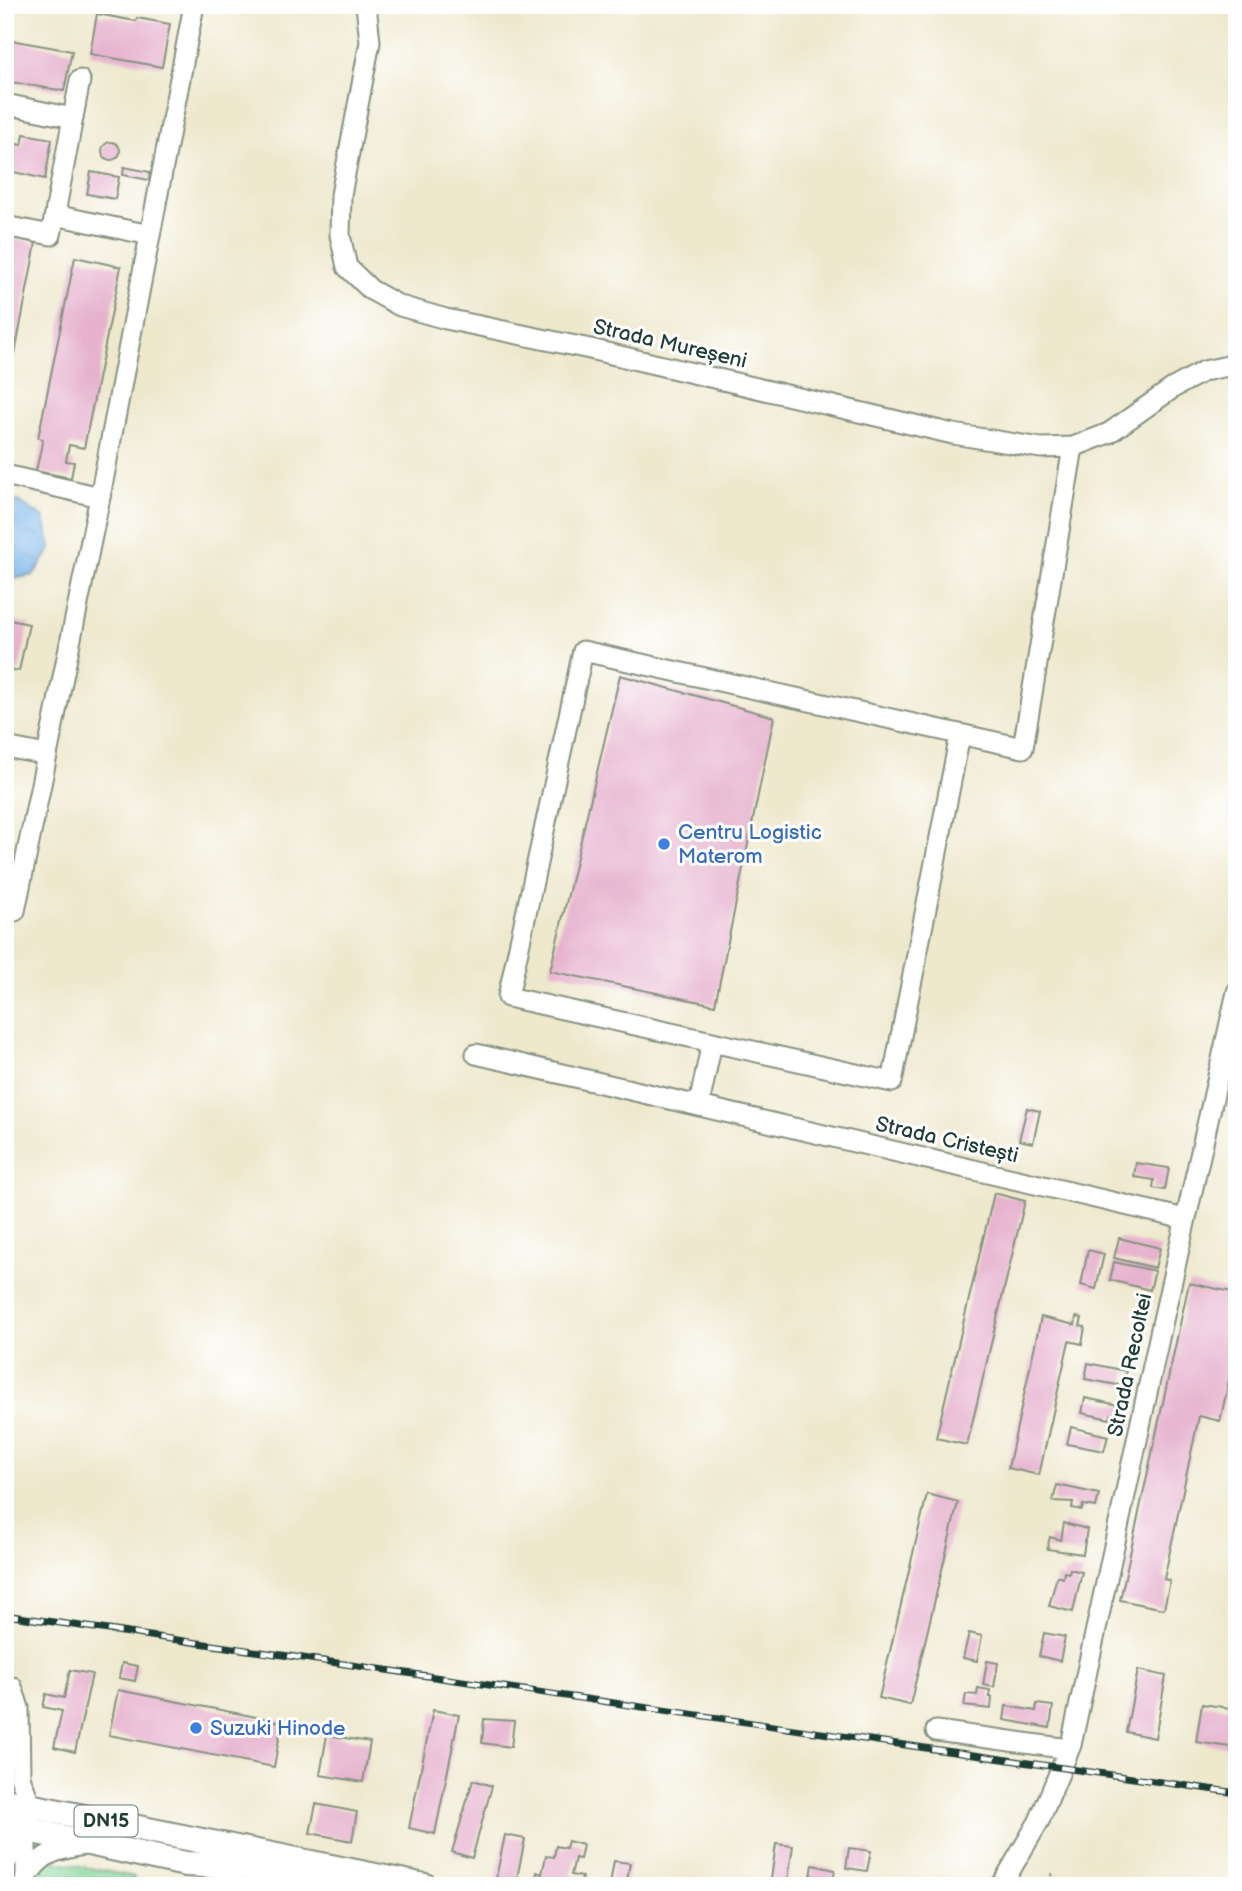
<svg xmlns="http://www.w3.org/2000/svg" width="1242" height="1891" viewBox="0 0 1242 1891" font-family="'Balsamiq Sans',sans-serif">
  <style>
    .green { fill: #84d698; stroke: #528a66; stroke-width: 2 }
    .water { fill: url(#water-ripples); stroke: #4b788e; stroke-width: 2 }
    .building { fill: #e6b2ce }
    .lines { fill: none; stroke-linecap: round; stroke-linejoin: round }
    .minor-casing { stroke: #869280; stroke-width: 23 }
    .major-casing { stroke: #869280; stroke-width: 28 }
    .path { stroke: #869280; stroke-width: 2.5; stroke-dasharray: 5 5; stroke-linecap: butt }
    .minor { stroke: #fff; stroke-width: 19 }
    .major { stroke: #fff; stroke-width: 24 }
    .rail-casing { stroke: #1f3d34; stroke-width: 7 }
    .rail { stroke: #fff; stroke-width: 4.5; stroke-dasharray: 13; stroke-linecap: butt }
    .shop-dot { fill: #3f7fe0; stroke: #fff; stroke-width: 2.5 }
    .labels { text-anchor: middle; dominant-baseline: central; stroke-width: 6; stroke-linejoin: round; paint-order: stroke }
    .shield { fill: #fff; stroke: #627771; stroke-width: 2 }
    .shield-label { font-size: 19px; font-weight: bold; fill: #1f3d34 }
    .street-label { font-size: 21px; fill: #1f3d34; stroke: #fff }
    .shop-label { font-size: 21px; fill: #366cbe; stroke: #fff; text-anchor: start }
  </style>
  <defs>
    <pattern id="water-ripples" width="26" height="14" patternUnits="userSpaceOnUse" patternTransform="scale(1.75)"><rect width="26" height="14" fill="#77b4e9"/><path d="M2 4q2-2 4 0t4 0M15 11q2-2 4 0t4 0" fill="none" stroke="#6194be"/></pattern>
  </defs>
  <rect width="100%" height="100%" fill="#fff"/>
  <filter id="ink" filterUnits="userSpaceOnUse"><feTurbulence type="fractalNoise" baseFrequency=".0143" numOctaves="2"/><feDisplacementMap in="SourceGraphic" scale="14" xChannelSelector="R" yChannelSelector="G"/><feConvolveMatrix kernelMatrix="1 2 1 2 8 2 1 2 1" color-interpolation-filters="sRGB"/></filter>
  <filter id="wash" filterUnits="userSpaceOnUse"><feTurbulence type="fractalNoise" baseFrequency=".00686" numOctaves="4" result="noise"/><feDisplacementMap in="SourceGraphic" scale="28" xChannelSelector="R" yChannelSelector="G"/><feGaussianBlur stdDeviation="1.57" result="paint"/><feColorMatrix in="noise" values="0 0 0 0 0 0 0 0 0 0 0 0 0 0 0 0 0 1.4 0 .05"/><feComposite in="paint" operator="in"/></filter>
  <g filter="url(#wash)">
    <rect width="100%" height="100%" fill="#eee8cd"/>
    <polygon class="green" points="5,1851 134,1877 132,1886 5,1886"/>
    <polygon class="water" points="18,501 44,518 51,549 33,575 5,580 5,503"/>
    <g id="blocks">
      <g class="building">
        <polygon points="97,14 136,21 137,18 170,24 162,67 90,54"/>
        <polygon points="5,39 72,51 64,91 5,81"/>
        <polygon points="24,134 52,139 45,179 5,170 5,142 22,145"/>
        <circle cx="111" cy="151" r="9"/>
        <polygon points="124,167 150,172 149,180 123,175"/>
        <polygon points="91,172 119,177 115,199 87,194"/>
        <polygon points="5,236 36,243 15,353 5,351 5,269 9,249 5,248"/>
        <polygon points="75,257 121,267 84,448 69,445 66,461 74,462 71,478 36,471 43,439 38,438"/>
        <polygon points="5,619 29,624 19,671 5,669"/>
        <polygon points="620,675 774,717 715,1005 550,971"/>
        <polygon points="1027,1108 1040,1111 1033,1143 1019,1140"/>
        <polygon points="1136,1163 1169,1168 1165,1190 1153,1188 1154,1180 1134,1177"/>
        <polygon points="994,1193 1025,1201 967,1445 936,1438"/>
        <polygon points="1119,1238 1160,1248 1155,1268 1114,1258"/>
        <polygon points="1088,1250 1104,1254 1096,1289 1081,1285"/>
        <polygon points="1114,1262 1155,1271 1150,1290 1110,1280"/>
        <polygon points="1189,1283 1237,1293 1237,1345 1220,1421 1199,1416 1164,1579 1170,1581 1164,1609 1120,1600"/>
        <polygon points="1041,1317 1075,1325 1076,1317 1082,1318 1080,1326 1085,1327 1082,1344 1069,1341 1039,1475 1008,1468"/>
        <polygon points="1088,1363 1126,1371 1123,1386 1085,1379"/>
        <polygon points="1085,1398 1123,1406 1121,1417 1111,1415 1110,1419 1082,1413"/>
        <polygon points="1071,1427 1108,1436 1104,1451 1067,1444"/>
        <polygon points="1057,1485 1099,1494 1096,1507 1083,1505 1082,1510 1072,1508 1073,1502 1053,1501"/>
        <polygon points="927,1494 958,1502 910,1705 879,1698"/>
        <polygon points="1064,1523 1087,1529 1083,1554 1047,1549 1050,1537 1061,1540"/>
        <polygon points="1070,1569 1082,1572 1073,1612 1049,1606 1057,1576 1063,1578 1064,1572 1069,1573"/>
        <polygon points="969,1633 982,1636 977,1661 963,1658"/>
        <polygon points="1044,1633 1065,1637 1060,1661 1039,1656"/>
        <polygon points="987,1661 998,1663 994,1687 983,1685"/>
        <polygon points="122,1663 138,1666 135,1681 119,1678"/>
        <polygon points="70,1670 92,1674 75,1752 54,1747 62,1711 43,1707 46,1694 64,1698"/>
        <polygon points="1138,1670 1166,1676 1155,1738 1126,1732"/>
        <polygon points="978,1688 990,1690 989,1697 992,1697 991,1709 964,1706 966,1694 977,1695"/>
        <polygon points="118,1690 282,1722 274,1767 109,1735"/>
        <polygon points="1037,1704 1053,1706 1050,1728 1004,1720 1006,1706 1036,1711"/>
        <polygon points="1202,1704 1237,1709 1237,1748 1196,1742"/>
        <polygon points="433,1710 459,1715 435,1834 409,1828"/>
        <polygon points="5,1712 16,1714 7,1761 5,1761"/>
        <polygon points="484,1719 514,1721 511,1747 482,1743"/>
        <polygon points="327,1735 370,1742 363,1782 320,1775"/>
        <polygon points="473,1780 492,1786 472,1858 452,1852"/>
        <polygon points="316,1804 357,1812 352,1841 310,1833"/>
        <polygon points="505,1835 525,1839 516,1883 496,1878"/>
        <polygon points="568,1841 583,1845 580,1859 575,1858 571,1875 582,1877 580,1886 552,1886 535,1882 537,1872 542,1874 546,1856 554,1857 556,1846 566,1848"/>
        <polygon points="776,1844 793,1846 787,1886 770,1886"/>
        <polygon points="849,1848 871,1851 867,1871 846,1868"/>
        <polygon points="614,1861 630,1863 626,1886 597,1886 598,1882 610,1884"/>
        <polygon points="813,1865 835,1870 832,1886 819,1886 810,1882"/>
      </g>
    </g>
  </g>
  <g filter="url(#ink)">
    <use href="#blocks" fill-opacity="0" stroke="#869280" stroke-width="2"/>
    <g class="lines">
      <g class="minor-casing">
        <g id="minor">
          <polyline points="366,5 370,42 341,195 340,235 347,267 371,290 400,306 446,319 590,349 953,434 1041,448 1073,447 1109,433 1173,388 1204,371 1237,364"/>
          <polyline points="5,104 73,118"/>
          <polyline points="55,215 150,235"/>
          <polyline points="5,226 51,235 80,80"/>
          <polyline points="5,475 100,497"/>
          <polyline points="5,747 47,755"/>
          <polyline points="5,909 15,911 100,497 194,5"/>
          <polyline points="712,1042 892,1082 960,735"/>
          <polyline points="476,1054 1185,1219"/>
          <polyline points="699,1105 712,1042 508,997 583,651 1023,748 1073,447"/>
          <polyline points="5,1686 12,1687 19,1708 20,1777 31,1806 26,1829 26,1879"/>
          <polyline points="936,1731 1069,1749"/>
          <polyline points="5,1864 26,1830"/>
          <path d="M 25,1881 C 39,1853 56,1850 85,1845"/>
          <polyline points="1001,1886 1039,1821 1071,1745 1161,1329 1237,992"/>
        </g>
      </g>
      <g class="major-casing">
        <g id="major">
          <polyline points="5,1801 425,1886"/>
          <polyline points="5,1825 186,1864 244,1867 332,1886"/>
        </g>
      </g>
      <g class="path">
        <polyline points="442,1879 476,1886"/>
        <polyline points="1049,1886 1052,1873"/>
      </g>
      <use href="#minor" class="minor"/>
      <use href="#major" class="major"/>
      <g class="rail-casing">
        <polyline id="rail" points="5,1615 1237,1793"/>
      </g>
      <use href="#rail" class="rail"/>
    </g>
  </g>
  <g class="shop-dot">
    <circle cx="664" cy="844" r="7"/>
    <circle cx="196" cy="1728" r="7"/>
  </g>
  <g class="labels">
    <rect class="shield" x="74.5" y="1805.5" width="63" height="31" rx="5"/>
    <g class="shield-label">
      <text x="106" y="1821">DN15</text>
    </g>
    <g class="street-label">
      <text transform="translate(670 344) rotate(13)">Strada Mureșeni</text>
      <text transform="translate(947 1140) rotate(13)">Strada Cristești</text>
      <text transform="translate(1130 1365) rotate(-78)">Strada Recoltei</text>
    </g>
    <g class="shop-label">
      <text x="678" y="832">Centru Logistic<tspan x="678" dy="24">Materom</tspan></text>
      <text x="210" y="1728">Suzuki Hinode</text>
    </g>
  </g>
  <rect width="1242" height="1891" fill="none" stroke="#fff" stroke-width="28"/>
</svg>
